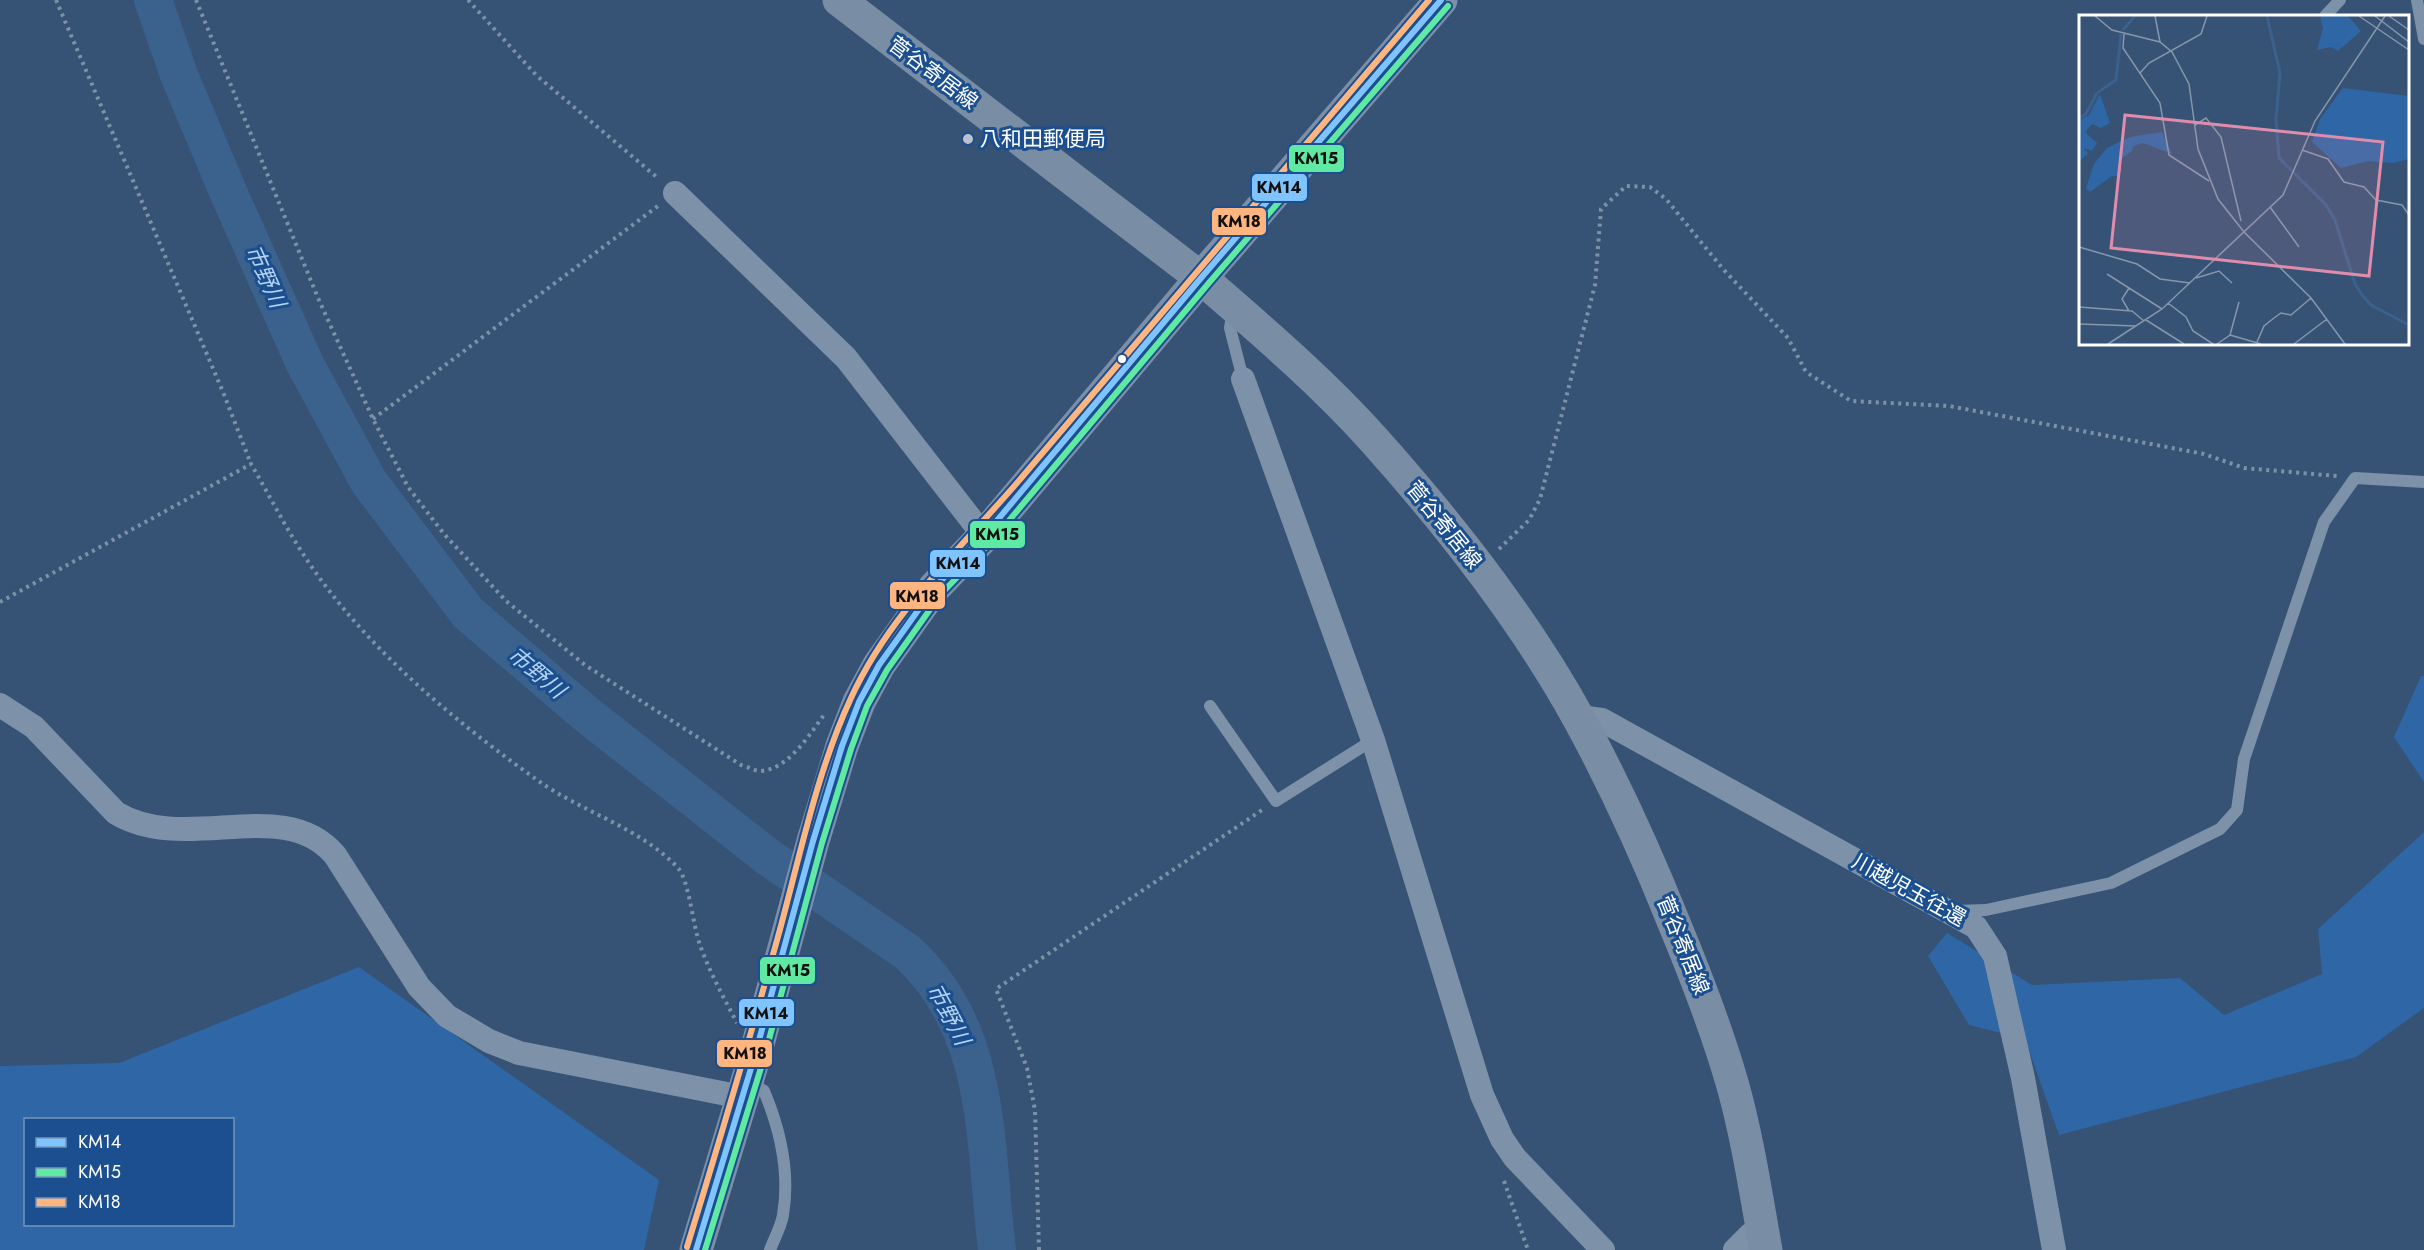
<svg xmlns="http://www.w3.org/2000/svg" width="2424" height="1250" viewBox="0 0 2424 1250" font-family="Jost,'Noto Sans JP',sans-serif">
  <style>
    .green { fill: #2f66a5; fill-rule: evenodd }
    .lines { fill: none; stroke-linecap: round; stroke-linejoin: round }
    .river { stroke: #3b618d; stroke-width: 38 }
    .path { stroke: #7d92a8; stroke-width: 4; stroke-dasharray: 3 4.5; stroke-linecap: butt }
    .lane { stroke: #7d92a8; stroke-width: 12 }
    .street { stroke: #7d92a8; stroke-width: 24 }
    .secondary { stroke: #798da4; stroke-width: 33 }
    .primary { stroke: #7d8ea7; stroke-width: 33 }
    .bus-1-casing { stroke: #1b4f8f; stroke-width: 10 }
    .bus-2-casing { stroke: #1b4f8f; stroke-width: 10 }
    .bus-3-casing { stroke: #1b4f8f; stroke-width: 10 }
    .bus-1 { stroke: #80c4ff; stroke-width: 6 }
    .bus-2 { stroke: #60e9a3; stroke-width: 6 }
    .bus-3 { stroke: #ffb580; stroke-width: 6 }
    .poi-dot { fill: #b9c2ce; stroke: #1b4f8f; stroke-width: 2 }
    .bus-dot { fill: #fff; stroke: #1b4f8f; stroke-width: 2 }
    .labels { text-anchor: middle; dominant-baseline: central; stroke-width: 6; stroke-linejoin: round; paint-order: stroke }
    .street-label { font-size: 21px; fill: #fff; stroke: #1b4f8f }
    .poi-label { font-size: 21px; fill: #fff; stroke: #1b4f8f; text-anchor: start }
    .water-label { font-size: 22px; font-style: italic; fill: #b5d3f5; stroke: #1b4f8f }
    .inset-river { fill: none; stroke: #3b618d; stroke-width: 3 }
    .inset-road { fill: none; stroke: #8697ac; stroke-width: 1.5 }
    .view { fill: #e08cad; fill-opacity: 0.15; stroke: #e08cad; stroke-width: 3 }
    .inset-edge { fill: none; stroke: #fff; stroke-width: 3 }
    .line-badge { stroke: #1b4f8f; stroke-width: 2 }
    .pale-badge-label { font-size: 16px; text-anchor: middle; font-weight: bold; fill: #111 }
  </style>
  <rect width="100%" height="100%" fill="#365274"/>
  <g class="green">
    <polygon points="2421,676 2424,676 2424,782 2394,737"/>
    <polygon points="2424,832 2424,1008 2356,1057 2059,1135 2025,1039 1969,1025 1928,956 1947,933 2032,985 2180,978 2224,1015 2322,974 2318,929"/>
    <path d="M 359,967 L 659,1180 L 644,1250 L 0,1250 L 0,1066 L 119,1063 ZM 26,1120 L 232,1120 L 232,1224 L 26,1224 Z"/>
  </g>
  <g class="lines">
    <path class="river" d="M 153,0 L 179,75 L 229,194 L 305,364 L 369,482 L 468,613 L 586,714 L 768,857 L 907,952 C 993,1030 984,1145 997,1250"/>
    <g class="path">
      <polyline points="56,0 223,392 251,464"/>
      <path d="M 196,0 L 318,298 L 373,419 L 408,487 L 444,534 L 506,601 L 585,665 L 741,765 C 747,766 754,771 760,771 C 788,770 809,735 824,715"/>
      <polyline points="468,0 536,75 659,179"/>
      <polyline points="373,419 658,206"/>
      <polyline points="1499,549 1529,520 1540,499 1595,285 1601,209 1626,186 1650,187 1666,199 1723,269 1788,338 1806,372 1851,401 1949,406 2204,454 2244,468 2337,476"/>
      <path d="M 0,602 L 251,464 C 267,491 281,519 298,546 C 357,641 450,718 540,782 C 583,812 642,829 678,868 C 689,880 693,926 700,945 C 710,973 724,998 737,1023"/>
      <polyline points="1504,1181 1528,1250"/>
      <polyline points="1039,1250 1035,1110 1027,1068 996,989 1265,808"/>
    </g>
    <g class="lane">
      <polyline points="2417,0 2424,39"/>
      <polyline points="2325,16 2340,0"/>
      <polyline points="1233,310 1230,328 1243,379"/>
      <polyline points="1210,706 1276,801 1373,740"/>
      <polyline points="1955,911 1986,910 2111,883 2220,829 2237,810 2244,759 2324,522 2355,478 2424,482"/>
      <path d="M 749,1082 L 764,1091 C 780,1129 790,1173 783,1215 C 781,1227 774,1239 770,1250"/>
    </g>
    <g class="street">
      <polyline points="675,193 846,358 984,536"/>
      <polyline points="1243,379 1373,740 1482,1095 1502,1139 1515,1158 1603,1250"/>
      <path d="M 0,705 L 34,727 L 116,813 C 186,855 283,794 335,855 L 419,987 L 447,1016 L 489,1041 L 519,1053 L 742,1097"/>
      <polyline points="1578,717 1602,720 1976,927 1995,956 2023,1078 2054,1250"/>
      <polyline points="1735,1250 1750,1235 1763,1229"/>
    </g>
    <path class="secondary" d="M 839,0 L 1201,278 C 1261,330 1321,381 1374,440 C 1450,525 1524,619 1579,719 C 1615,785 1646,853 1674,923 C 1696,976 1717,1030 1733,1086 C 1748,1140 1756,1195 1766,1250"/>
    <polyline class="primary" points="696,1250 755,1055 813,841 842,746 859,702 879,665 934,588 984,536 1201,278 1441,0"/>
    <g class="bus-1-casing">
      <polyline id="bus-1" points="696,1250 755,1055 813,841 842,746 859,702 879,665 934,588 984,536 1201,278 1441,0"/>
    </g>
    <g class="bus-2-casing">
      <polyline id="bus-2" points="705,1250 764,1058 822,843 851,749 867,706 887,670 941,594 991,542 1208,284 1448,6"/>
    </g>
    <g class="bus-3-casing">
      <path id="bus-3" d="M 687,1247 C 719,1143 750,1038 779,933 C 800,856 817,771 851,698 C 891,610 967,543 1028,470 C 1161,312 1295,156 1429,0"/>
    </g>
    <use href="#bus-1" class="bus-1"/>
    <use href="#bus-2" class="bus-2"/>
    <use href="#bus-3" class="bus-3"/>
  </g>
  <circle class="poi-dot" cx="968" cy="139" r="6"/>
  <circle class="bus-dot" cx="1122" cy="359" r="5"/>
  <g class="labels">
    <g class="street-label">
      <text transform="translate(933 73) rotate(37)">菅谷寄居線</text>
      <text transform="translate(1444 525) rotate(51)">菅谷寄居線</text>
      <text transform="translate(1909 890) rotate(29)">川越児玉往還</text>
      <text transform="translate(1683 945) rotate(68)">菅谷寄居線</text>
    </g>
    <g class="poi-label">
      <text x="980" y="139">八和田郵便局</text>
    </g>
    <g class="water-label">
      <text transform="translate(266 276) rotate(66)">市野川</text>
      <text transform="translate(537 672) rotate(40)">市野川</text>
      <text transform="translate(949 1014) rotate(62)">市野川</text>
    </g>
  </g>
  <g transform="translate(2079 15)">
    <rect width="330" height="330" fill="#365274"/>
    <path d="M 241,1 L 269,1 L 282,16 L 259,36 L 252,32 L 238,35 L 244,13 ZM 264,73 L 330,81 L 330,144 L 314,148 L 289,146 L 262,153 L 233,127 L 241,104 ZM 21,79 L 31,108 L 22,113 L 13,109 L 6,117 L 18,128 L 13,136 L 5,133 L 9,139 L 0,146 L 0,105 L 10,100 ZM 83,117 L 93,139 L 64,128 L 54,131 L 53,136 L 39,146 L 43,155 L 39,161 L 33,161 L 11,177 L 7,173 L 15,149 L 28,133 L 51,122 Z" fill="#2f66a5"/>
    <path class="inset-river" d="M 188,1 L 201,58 L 197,104 L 200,143 L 247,190 L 256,205 L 276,269 L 284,281 L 292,290 L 330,310M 44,15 L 56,1M 0,103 L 7,99 L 18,78 L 37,65 L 42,19"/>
    <path class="inset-road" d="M 16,1 L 33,15 L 81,27 L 93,37 L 110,69 L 119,134 L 139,184 L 165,217 L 232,283 L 266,329M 76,1 L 81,27M 280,1 L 330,35M 296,1 L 330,27M 310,1 L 330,15M 45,19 L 44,33 L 81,88 L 90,140 L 130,166M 61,58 L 70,48 L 122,19 L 128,1M 116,110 L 127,103 L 142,122 L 162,206M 223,135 L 249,144 L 265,167 L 285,172 L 297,185 L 323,190 L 330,200M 191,192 L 220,232M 0,232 L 58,249 L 81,264 L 111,268M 28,259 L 83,294M 117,263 L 140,256 L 153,268M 89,288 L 107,302 L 114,316 L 134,329M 0,292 L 53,296 L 65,306M 50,296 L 43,284 L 50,273M 67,305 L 105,329M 0,309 L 57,311M 151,320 L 182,329M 178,327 L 185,311 L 195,303 L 202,298 L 212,300 L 232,283M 29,329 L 83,294 L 204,180 L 236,106 L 306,1M 138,329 L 151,320 L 160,287M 215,329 L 248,304"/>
    <path class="view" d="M 46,100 L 304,127 L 290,261 L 32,233 Z"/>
    <rect width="330" height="330" class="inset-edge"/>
  </g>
  <g class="line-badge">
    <rect x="1288" y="144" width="57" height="29" rx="6" fill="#60e9a3"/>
    <rect x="1251" y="173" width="57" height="29" rx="6" fill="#80c4ff"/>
    <rect x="1211" y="207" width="56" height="29" rx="6" fill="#ffb580"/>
    <rect x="969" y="520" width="57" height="29" rx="6" fill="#60e9a3"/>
    <rect x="929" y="549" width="57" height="29" rx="6" fill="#80c4ff"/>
    <rect x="889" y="581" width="57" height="29" rx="6" fill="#ffb580"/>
    <rect x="759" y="956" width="57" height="29" rx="6" fill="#60e9a3"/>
    <rect x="738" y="998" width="57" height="29" rx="6" fill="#80c4ff"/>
    <rect x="716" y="1039" width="57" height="29" rx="6" fill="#ffb580"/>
  </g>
  <g class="pale-badge-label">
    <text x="1316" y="164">KM15</text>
    <text x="1279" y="193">KM14</text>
    <text x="1239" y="227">KM18</text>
    <text x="997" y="540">KM15</text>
    <text x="958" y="569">KM14</text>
    <text x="917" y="602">KM18</text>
    <text x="788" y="976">KM15</text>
    <text x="766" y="1019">KM14</text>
    <text x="745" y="1059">KM18</text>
  </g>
  <rect x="24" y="1118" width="210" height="108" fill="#1b4f8f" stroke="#7695bc" stroke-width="1.5"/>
  <rect x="36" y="1138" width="30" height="9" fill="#80c4ff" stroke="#7695bc" stroke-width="1.5"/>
  <text x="78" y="1148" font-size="18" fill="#ffffff">KM14</text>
  <rect x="36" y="1168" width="30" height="9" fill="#60e9a3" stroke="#7695bc" stroke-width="1.5"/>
  <text x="78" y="1178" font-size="18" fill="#ffffff">KM15</text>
  <rect x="36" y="1198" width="30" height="9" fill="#ffb580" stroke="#7695bc" stroke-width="1.5"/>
  <text x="78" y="1208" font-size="18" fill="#ffffff">KM18</text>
</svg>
